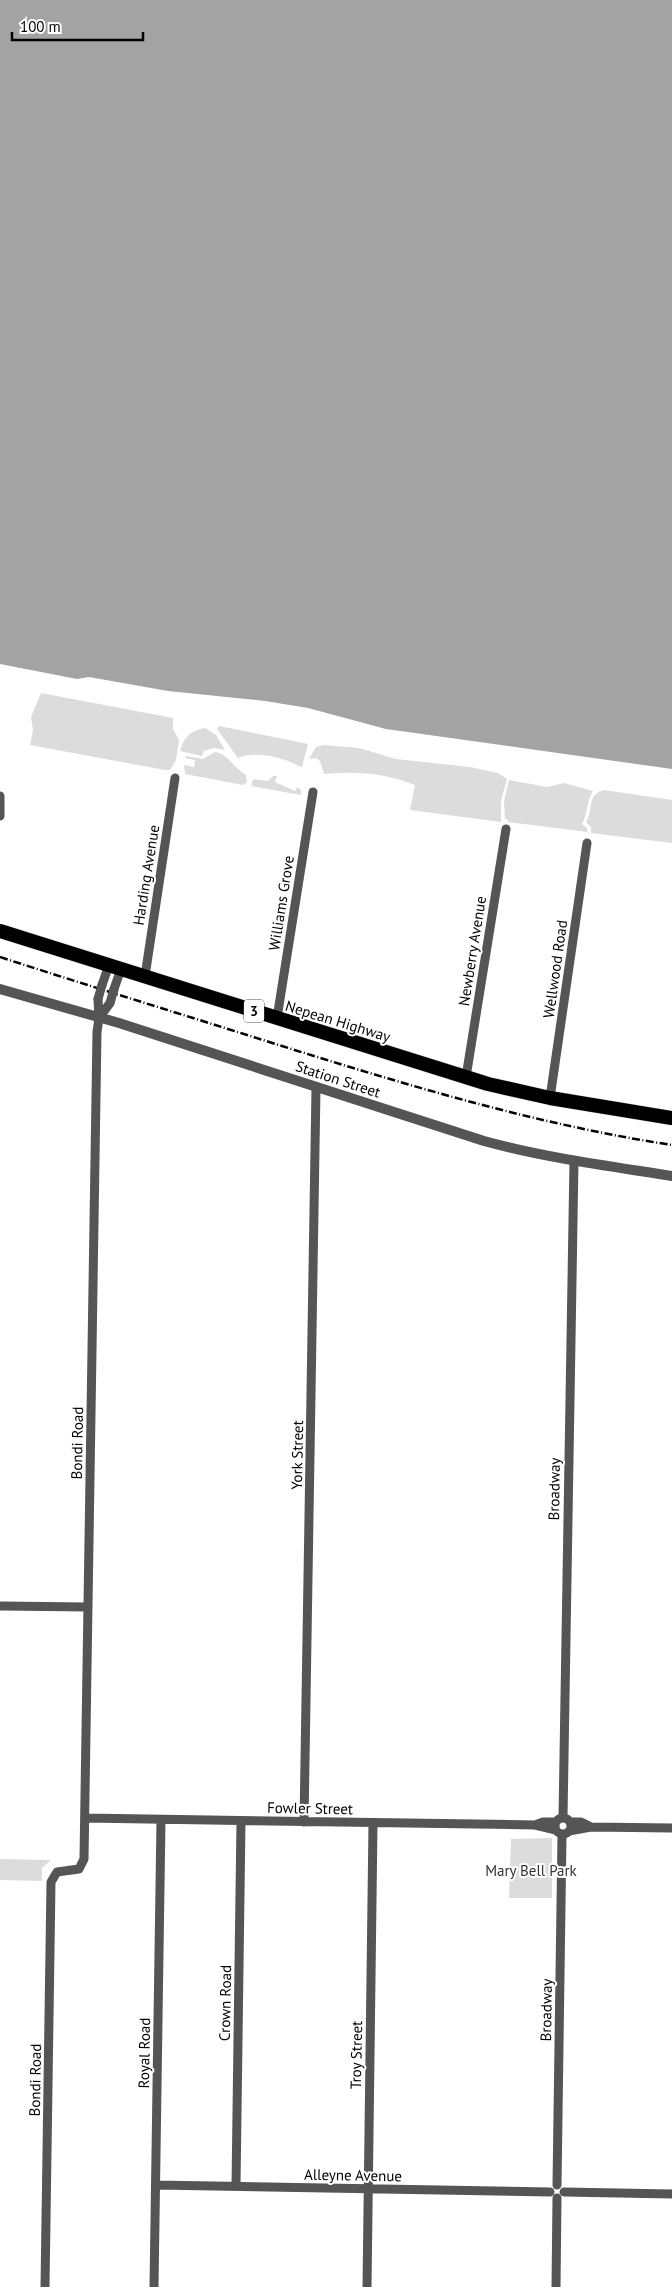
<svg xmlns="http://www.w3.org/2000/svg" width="672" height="2287" font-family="'PT Sans',sans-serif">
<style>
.green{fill:#dcdcdc}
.water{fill:#a3a3a3}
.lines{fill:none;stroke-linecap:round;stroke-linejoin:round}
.trunk-casing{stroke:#dbdbdb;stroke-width:15}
.minor{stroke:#555;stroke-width:9}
.tertiary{stroke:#555;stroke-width:10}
.trunk{stroke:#000;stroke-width:14}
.rail{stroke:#000;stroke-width:2.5;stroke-dasharray:8 2.5 1 2.5;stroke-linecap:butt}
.minor-bridge{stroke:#555;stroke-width:9}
.labels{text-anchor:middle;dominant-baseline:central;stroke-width:4;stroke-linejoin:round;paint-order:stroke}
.shield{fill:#fff;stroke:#4c4c4c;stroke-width:1}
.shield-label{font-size:14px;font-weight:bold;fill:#000}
.street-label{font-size:15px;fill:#000;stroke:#fff}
.park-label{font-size:15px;fill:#333;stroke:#fff}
</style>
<rect width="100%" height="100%" fill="#fff"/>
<!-- green -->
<path class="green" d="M41 693 173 718V729L179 740 176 760 170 770H165L30 745 33 730 31 717Z
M219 726 308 744 302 767C298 766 291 762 285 760 272 755 251 752 238 758L217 729Z
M205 728 216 735 225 750 214 748 204 751 202 756 180 751C184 737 191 730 205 728Z
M324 745 359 748 396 759 470 767 498 773 507 779 501 801V822L410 810 415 785C384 773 357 771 324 774L320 761 316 758 309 759 316 747Z
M215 752C228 754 234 768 246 775L247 782 243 785 185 774 184 765 194 767 195 760 185 758 186 756 203 759Z
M273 776H277L275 782 295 791 297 787 301 790V795L251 786 253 779 268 781Z
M509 780 547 787 564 783 593 791C586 802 588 813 582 824L587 828V832L508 822V820L505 819 504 801Z
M604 790 672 800V843L591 833V827L586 822C594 809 586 795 604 790Z
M552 1838V1898H509L511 1839Z
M0 1859 51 1860 42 1868V1881L0 1880Z"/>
<!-- water -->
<path class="water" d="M0 0H672V769L386 729 308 708 265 701 168 691 89 677 77 679 0 664Z"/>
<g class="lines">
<defs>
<path id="trunk" d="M0 931 488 1084 550 1098 672 1118"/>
</defs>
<!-- trunk casing -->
<use href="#trunk" class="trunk-casing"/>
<!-- minor -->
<path class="minor" d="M0 796V816
M145 976 175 778
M102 985 109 965
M114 989 121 969
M99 1018 110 1003
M277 1018 313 792
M466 1077 506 829
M550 1098 587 843
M0 1606 88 1607
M563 1817 574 1161
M555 1826a8 8 0 1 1 16 0a8 8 0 1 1-16 0Z
M85 1818 535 1825 543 1822H556
M304 1822 316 1088
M570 1822H581L591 1827
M535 1825 556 1830
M569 1831 591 1827 672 1828
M156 2185 550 2192
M557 2185 562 1835
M236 2186 241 1821
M564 2192 672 2194
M45 2287 51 1882 57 1872 79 1869 84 1859 97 1032 99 1018 98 999
M154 2287 161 1820
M367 2287 373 1823
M556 2287 557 2198"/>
<!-- tertiary -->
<path class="tertiary" d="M0 989 119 1023 484 1141C546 1158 609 1166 672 1176"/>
<!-- trunk -->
<use href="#trunk" class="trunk"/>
<!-- rail -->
<path class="rail" d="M0 957C89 986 178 1013 266 1041 400 1083 533 1124 672 1145"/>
<!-- minor-bridge -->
<path class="minor-bridge" d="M98 999 102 985
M110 1003 114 989"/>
</g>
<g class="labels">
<!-- shield labels -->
<rect class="shield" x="244" y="999.5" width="20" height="23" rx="4"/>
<g class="shield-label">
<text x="254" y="1011">3</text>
</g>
<!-- street labels -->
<g class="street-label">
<text transform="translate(146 875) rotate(-81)">Harding Avenue</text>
<text transform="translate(281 903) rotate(-81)">Williams Grove</text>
<text transform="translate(472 951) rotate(-81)">Newberry Avenue</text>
<text transform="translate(555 969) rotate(-82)">Wellwood Road</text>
<text transform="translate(338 1021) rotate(17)">Nepean Highway</text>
<text transform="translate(338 1079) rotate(18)">Station Street</text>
<text transform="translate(77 1443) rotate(-89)">Bondi Road</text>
<text transform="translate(297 1455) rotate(-89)">York Street</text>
<text transform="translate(554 1489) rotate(-89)">Broadway</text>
<text transform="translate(310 1808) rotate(1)">Fowler Street</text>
<text transform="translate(225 2003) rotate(-89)">Crown Road</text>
<text transform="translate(546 2010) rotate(-89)">Broadway</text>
<text transform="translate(144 2053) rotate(-89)">Royal Road</text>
<text transform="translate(356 2055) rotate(-89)">Troy Street</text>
<text transform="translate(35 2080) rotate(-89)">Bondi Road</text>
<text transform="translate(353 2175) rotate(1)">Alleyne Avenue</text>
</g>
<!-- park labels -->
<g class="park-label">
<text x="531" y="1870">Mary Bell Park</text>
</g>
</g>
<!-- scale -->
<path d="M12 32v8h131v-8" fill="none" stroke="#000000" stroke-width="2.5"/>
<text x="20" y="32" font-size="15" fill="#000000" stroke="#ffffff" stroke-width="4" paint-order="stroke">100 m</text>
</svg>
